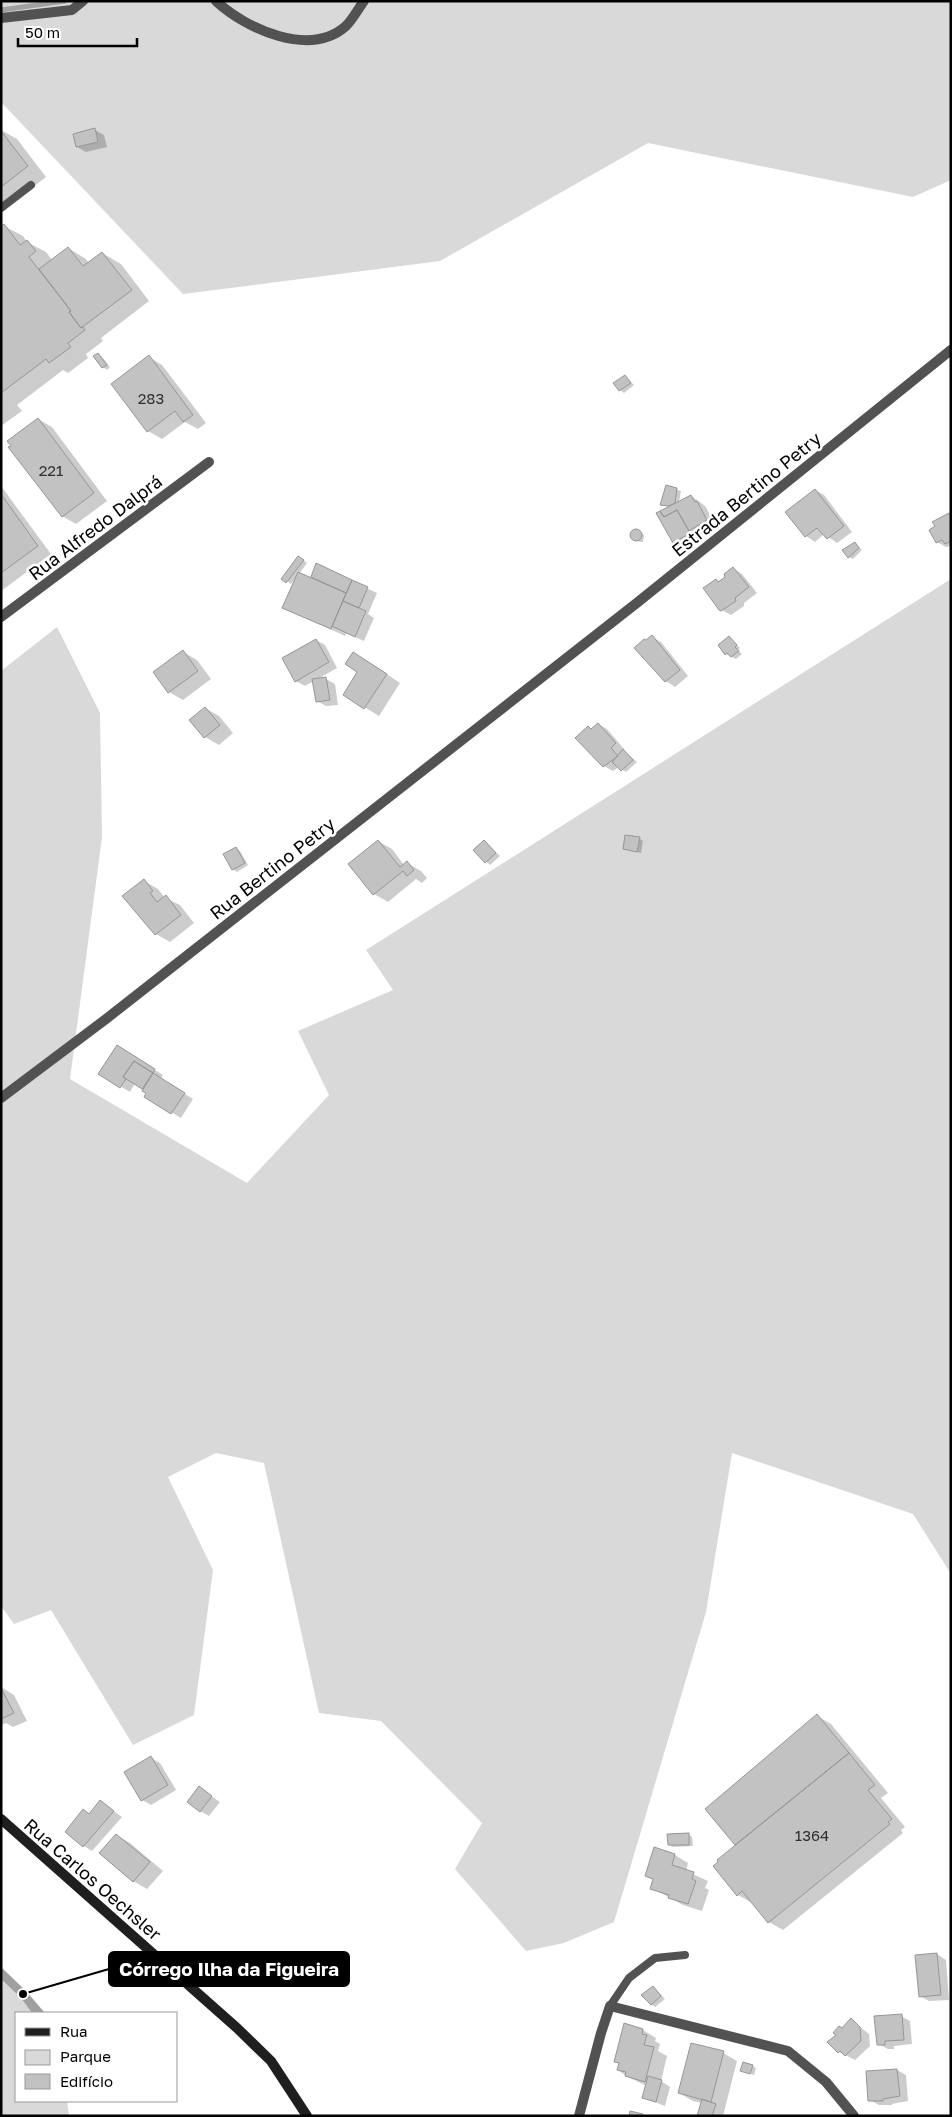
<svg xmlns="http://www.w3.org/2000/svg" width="952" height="2117" font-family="'Golos Text',sans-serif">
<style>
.green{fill:#d9d9d9}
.water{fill:#a0a0a0}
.shadow{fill:#0003}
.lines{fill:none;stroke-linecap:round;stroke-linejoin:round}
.stream{stroke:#a0a0a0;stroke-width:5}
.building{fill:#c2c2c2;stroke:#969696}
.service{stroke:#525252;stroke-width:8}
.minor{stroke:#525252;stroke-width:10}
.secondary{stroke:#1f1f1f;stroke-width:10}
.labels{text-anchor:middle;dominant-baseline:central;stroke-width:5;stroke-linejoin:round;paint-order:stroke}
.number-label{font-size:15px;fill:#303030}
.street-label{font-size:18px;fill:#000;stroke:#fff}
.leader{fill:none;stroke:#000;stroke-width:2}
.callout-dot{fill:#000;stroke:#fff;stroke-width:2}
.callout{fill:#000;stroke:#000;stroke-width:2}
.callout-label{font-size:19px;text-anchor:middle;font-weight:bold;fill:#fff}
</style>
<rect width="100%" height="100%" fill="#fff"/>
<!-- green -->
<path class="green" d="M1 1H951V180L913 197 648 143 440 261 183 294 1 102Z
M951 579V1574L913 1514 732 1453 706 1612 614 1922 564 1943 526 1951 455 1869 482 1823 381 1721 319 1713 264 1463 216 1453 168 1477 213 1570 194 1715 133 1745 51 1610 14 1624 1 1606V671L57 627 100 713 102 837 70 1079 247 1183 329 1095 298 1031 393 990 366 950Z
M1 1979 21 1998 32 2013H16V2101H67L69 2116H1Z"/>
<!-- water -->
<path class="water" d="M1 1967 26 1991 45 2013H32L21 1998 1 1979Z"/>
<!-- shadow -->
<path class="shadow" d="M1 130 17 139 46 177 1 212Z
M95 130 104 135 107 147 86 152 77 147Z
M4 226 23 236 27 242 46 252 52 260 68 248 86 259 89 263 102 253 121 264 149 301 101 338 103 341 86 354 88 358 68 373 63 370 17 405 22 411 1 426V228Z
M98 354 102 357 110 367 107 370 103 367Z
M149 357 162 365 206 423 198 429 185 422 162 439 148 431Z
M625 376 634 385 624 393 620 390Z
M38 419 52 427 107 501 76 524 62 516Z
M1 486 51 554 1 591Z
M667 487 681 491 679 502 691 496 700 502 706 507 715 526 683 547 674 542 670 507 661 505Z
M815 490 824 495 852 532 837 543 824 534 815 542 806 536 787 512Z
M949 514 951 515V546L946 547 937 542 936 527Z
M636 530 644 535 643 542H640L632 537V531Z
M855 543 862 550 853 559 849 557Z
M303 560 307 563 299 574 318 582 317 565 377 593 368 614 374 618 364 641 346 633 345 636 284 607 297 575 291 584 287 581Z
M733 568 742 574 757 593 744 603V606L731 615 720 609 719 583 726 578Z
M652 637 661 642 688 676 675 687 666 681 636 648Z
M729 637 740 648 738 650 742 654 736 659 726 654 720 645Z
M316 640 325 645 337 668 316 680 326 679 335 684 338 705 326 706 317 701 314 681 305 686 296 681Z
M183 652 197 660 211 679 183 700 169 692Z
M367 661 400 683 379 716 345 695Z
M205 708 219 716 233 733 219 745 205 737 191 720Z
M598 724 607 729 624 749 623 750 637 762 626 772 619 767 613 771 604 766 589 727 592 729Z
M639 838 643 841 641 853 624 849Z
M378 841 392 849 404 865 407 863 421 871 427 878 422 883 416 879 388 902 374 894 350 864Z
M484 841 500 856 490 865 474 850Z
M236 848 240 851 248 865 237 872 233 869Z
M144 881 158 889 165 898 180 905 194 923 170 942 156 934Z
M126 1052 163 1075 161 1079 193 1099 181 1118 145 1097 147 1093 135 1083 130 1092 100 1074Z
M1 1687 14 1695 27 1721 13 1727 6 1723 1 1725Z
M817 1716 831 1724 888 1793 881 1798 905 1827 901 1830 903 1833 783 1930 769 1922 752 1903 738 1895 736 1845 706 1810Z
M151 1758 160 1763 176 1790 151 1805 142 1800Z
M199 1788 220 1802 209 1816 200 1811Z
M100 1802 122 1817 92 1851 84 1846Z
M688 1834 692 1837 693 1846 673 1847 669 1845Z
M116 1835 130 1843 163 1871 147 1889 133 1881Z
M655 1849 675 1855 688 1863 686 1871 708 1881 705 1888 709 1890 702 1911 683 1905 652 1888 654 1880 647 1876Z
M937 1954 946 1960 949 2000 929 2001 920 1996Z
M654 1987 665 1999 655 2007 651 2004Z
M901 2016 910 2021 912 2044 894 2046V2049H888L879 2044Z
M851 2020 869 2034 870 2046 855 2060 839 2052 842 2029Z
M643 2030 656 2038 655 2041 660 2044 658 2051 667 2056 661 2081 670 2087 665 2106 644 2098 647 2086 626 2076 618 2070 620 2064 616 2062Z
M723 2053 737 2061 723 2116H698L702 2103 693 2101 679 2093Z
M752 2066 756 2068 754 2075 742 2071Z
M897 2070 906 2075 908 2101 892 2104V2105H879L870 2100Z"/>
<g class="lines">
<!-- stream -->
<path class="stream" d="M1 10 65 1"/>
</g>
<!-- building -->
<path class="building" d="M95 128 98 142 76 147 73 134Z
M1 131 28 166 1 187Z
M4 224 20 245 27 240 36 251 29 257 71 311 69 312 81 328 83 327 85 330 68 343 71 347 49 363 46 359 1 393V226Z
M68 247 83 266 102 252 132 290 81 328 69 312 71 311 39 269Z
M98 353 107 365 102 368 93 356Z
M149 355 193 415 183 422 175 411 147 432 111 384Z
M625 375 631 383 619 391 613 383Z
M38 418 94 493 62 517 8 447 11 446 7 441Z
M666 485 677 488 675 503 669 506 660 505Z
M815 489 844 526 827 539 817 528 805 537 785 512Z
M1 494 38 546 1 573Z
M691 495 695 502 697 501 707 520 689 531 677 510 664 517 660 511Z
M677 510 689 531 687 535 673 543 656 513 660 511 664 517Z
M949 513 951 516V541L945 544 942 540 936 543 929 530 935 526 932 522Z
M630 535a6 6 0 1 1 12 0a6 6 0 1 1-12 0Z
M855 542 859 548 848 558 842 550Z
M298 556 304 560 286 583 281 579Z
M316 563 352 580 346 593 311 577Z
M733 567 749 587 735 598 736 601 721 611 719 610 703 588 716 579 718 582 725 577 724 574Z
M298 572 346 593 331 629 282 608Z
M352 580 368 587 359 608 343 601Z
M343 601 366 611 355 637 332 626Z
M652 635 680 670 665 682 634 648 644 639 646 640Z
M729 636 737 645 735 647 739 651 731 657 727 653 725 655 718 645Z
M316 639 329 662 295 682 282 658Z
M183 650 198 671 168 693 153 672Z
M353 652 387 674 364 709 343 695 357 672 345 664Z
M326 677 330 700 316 702 312 679Z
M205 707 220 725 204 738 189 720Z
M598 723 616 743 611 748 618 756 603 767 575 738 588 726 591 729Z
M623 749 633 760 621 771 612 762Z
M625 835 640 837 637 852 623 849Z
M378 840 400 867 407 861 414 870 407 876 403 871 373 895 348 864Z
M484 840 496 853 485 863 473 850Z
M236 847 245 863 232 870 223 854Z
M144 879 153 891 150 893 157 902 166 895 181 915 155 935 122 896Z
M117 1045 155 1069 153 1073 134 1061 123 1077 126 1079 120 1088 98 1074Z
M134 1061 153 1073 142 1089 123 1077Z
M153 1073 185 1093 171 1114 144 1097 146 1093 142 1091Z
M1 1688 14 1713 1 1719Z
M817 1714 849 1753 735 1845 705 1809Z
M849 1753 875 1785 868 1790 892 1819 888 1822 890 1824 768 1923 742 1891 737 1896 713 1866 718 1862 717 1860Z
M151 1756 168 1785 141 1801 124 1772Z
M199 1786 212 1796 200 1812 187 1802Z
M100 1800 114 1811 83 1847 65 1832 83 1809 89 1814Z
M689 1833V1845H668L667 1834Z
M116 1834 150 1862 133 1882 99 1853Z
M654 1847 675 1854 672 1865 694 1872 692 1879 696 1881 688 1904 668 1898 669 1895 650 1889 653 1879 645 1876Z
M937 1953 941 1995 919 1997 915 1955Z
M653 1986 661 1996 651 2005 641 1995Z
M902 2014 904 2040 885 2041V2045H877L874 2016Z
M851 2018 860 2027 861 2041 845 2056 840 2051 838 2053 827 2042 836 2035 833 2033 839 2026 842 2028Z
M624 2023 643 2029 642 2034 647 2035 644 2045 654 2047 645 2082 625 2076 626 2072 617 2070 619 2063 614 2062Z
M691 2043 724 2051 711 2102 678 2093Z
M743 2062 753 2065 750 2074 740 2071Z
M897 2069 900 2096 883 2099V2101H868L866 2071Z
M648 2076 662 2080 656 2102 642 2098Z
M702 2099 716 2104 712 2116H697Z
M630 2111 643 2114V2116H629Z"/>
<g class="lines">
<!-- service -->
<path class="service" d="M1 208 31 185
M610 2006 629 1978 655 1958 685 1955"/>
<!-- minor -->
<path class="minor" d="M216 1C246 29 310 58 346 26 353 19 358 9 364 1
M1 18 72 10 83 1
M1 617 209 462
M1 1098 106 1019 638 602 951 350
M579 2116 601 2033 610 2006 788 2051 826 2082 854 2116"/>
<!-- secondary -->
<path class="secondary" d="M1 1819 237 2028 271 2061 307 2116"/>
</g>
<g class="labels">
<!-- number labels -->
<g class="number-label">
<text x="151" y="398">283</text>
<text x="51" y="470">221</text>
<text x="812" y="1835">1364</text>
</g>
<!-- street labels -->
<g class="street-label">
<text transform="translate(746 494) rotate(-39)">Estrada Bertino Petry</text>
<text transform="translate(95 527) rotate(-37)">Rua Alfredo Dalprá</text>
<text transform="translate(272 868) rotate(-38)">Rua Bertino Petry</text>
<text transform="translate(93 1879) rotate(41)">Rua Carlos Oechsler</text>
</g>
</g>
<!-- callouts -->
<path class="leader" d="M23 1994L109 1969"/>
<circle class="callout-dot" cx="23" cy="1994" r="5"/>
<rect class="callout" x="109" y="1952" width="240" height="34" rx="5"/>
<g class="callout-label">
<text x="229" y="1976">Córrego Ilha da Figueira</text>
</g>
<!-- border -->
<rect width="952" height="2117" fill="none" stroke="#000000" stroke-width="5"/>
<!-- legend -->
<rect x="15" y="2012" width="162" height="90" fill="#ffffff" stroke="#999999"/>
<rect x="25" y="2028" width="25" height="8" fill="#1f1f1f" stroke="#999999"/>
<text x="60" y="2037" font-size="15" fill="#000000">Rua</text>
<rect x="25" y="2050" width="25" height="15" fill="#d9d9d9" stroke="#999999"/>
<text x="60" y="2062" font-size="15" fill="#000000">Parque</text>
<rect x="25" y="2074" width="25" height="15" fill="#c2c2c2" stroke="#999999"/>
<text x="60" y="2087" font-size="15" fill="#000000">Edifício</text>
<!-- scale -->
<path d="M18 38v8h119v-8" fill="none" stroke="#000000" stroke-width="2.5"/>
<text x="25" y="38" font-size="15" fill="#000000" stroke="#ffffff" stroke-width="4" paint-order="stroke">50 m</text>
</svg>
